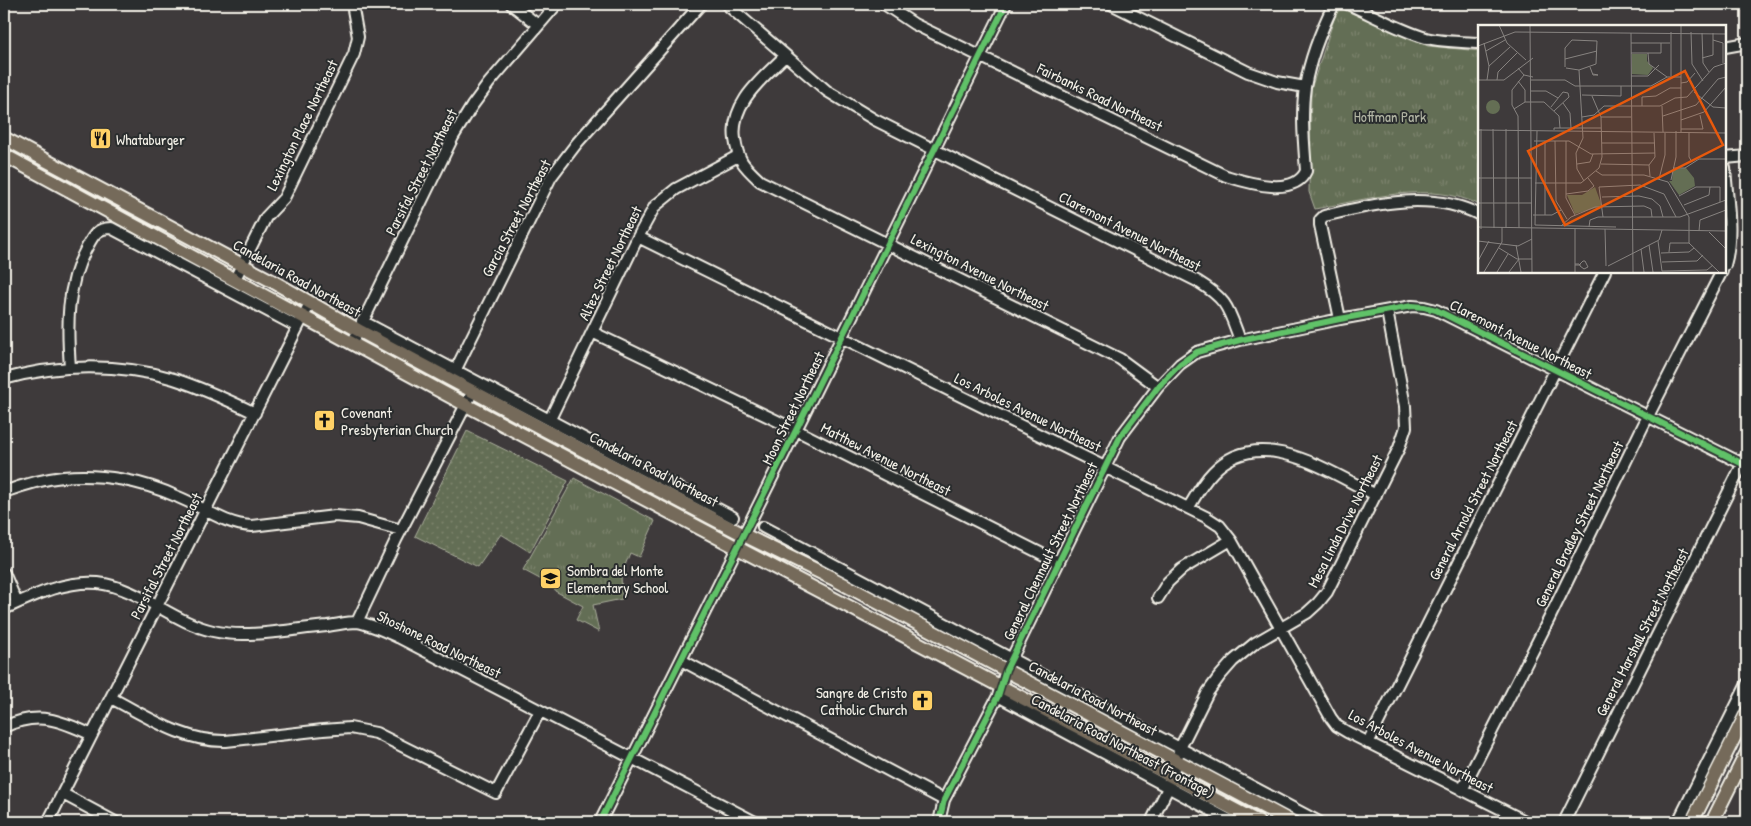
<svg xmlns="http://www.w3.org/2000/svg" width="1751" height="826" font-family="'Patrick Hand',sans-serif">
<style>
.grass{fill:url(#grass-dots);stroke:#acb09e}
.park{fill:url(#park-tufts);stroke:#acb09e}
.lines{fill:none;stroke-linecap:round;stroke-linejoin:round}
.minor-casing{stroke:#f4f1e8;stroke-width:14}
.major-casing{stroke:#f4f1e8;stroke-width:16}
.minor{stroke:#2a2d2e;stroke-width:10}
.major{stroke:#746a5a;stroke-width:12}
.cycleway-casing{stroke:#2a2d2e;stroke-width:9}
.cycleway{stroke:#61c268;stroke-width:6}
.labels{text-anchor:middle;dominant-baseline:central;stroke-width:4;stroke-linejoin:round;paint-order:stroke}
.street-label{font-size:15px;fill:#f4f1e8;stroke:#2a2d2e}
.park-label{font-size:15px;fill:#b3b6a5;stroke:#2a2d2e}
.poi-label{font-size:15px;fill:#f4f1e8;stroke:#2a2d2e;text-anchor:start}
.inset-road{fill:none;stroke:#878380;stroke-width:1}
.view{fill:#e8590c;fill-opacity:0.15;stroke:#e8590c;stroke-width:2.5}
.inset-edge{fill:none;stroke:#f4f1e8;stroke-width:2.5}
</style>
<defs>
<pattern id="grass-dots" width="8" height="8" patternUnits="userSpaceOnUse" patternTransform="scale(1.25)"><rect width="8" height="8" fill="#646e54"/><path d="M2 2h.1M6 6h.1" fill="none" stroke="#7b836d" stroke-width="1.8" stroke-linecap="round"/></pattern>
<pattern id="park-tufts" width="24" height="20" patternUnits="userSpaceOnUse" patternTransform="scale(1.25)"><rect width="24" height="20" fill="#646e54"/><path d="M3 7l-1-3M5 7V3M7 7l1-3M15 17l-1-3M17 17v-4M19 17l1-3" fill="none" stroke="#7b836d"/></pattern>
</defs>
<rect width="100%" height="100%" fill="#3e3a3b"/>
<filter id="ink" filterUnits="userSpaceOnUse"><feTurbulence type="fractalNoise" baseFrequency=".02" numOctaves="2"/><feDisplacementMap in="SourceGraphic" scale="10" xChannelSelector="R" yChannelSelector="G"/><feConvolveMatrix kernelMatrix="1 2 1 2 8 2 1 2 1" color-interpolation-filters="sRGB"/></filter>
<g filter="url(#ink)">
<!-- grass -->
<path class="grass" d="M467 431 568 481 530 552 501 534 478 567 415 536Z"/>
<!-- park -->
<path class="park" d="M1338 7 1428 46 1480 51V205C1429 180 1368 199 1315 209L1309 192 1311 89Z
M574 478 655 521 639 557 630 553 621 575 622 599 593 605 599 632 576 620 583 606 555 591 553 581 551 585 523 570Z"/>
<g class="lines">
<defs>
<path id="minor" d="M511 4 538 25
M726 4 827 91 875 120 1197 281C1228 300 1228 308 1240 340
M884 4 914 24 1226 176C1246 182 1294 198 1306 171 1304 143 1301 115 1305 87 1310 58 1321 30 1334 4
M1111 4 1248 72 1277 82 1305 87
M1348 4C1373 15 1399 30 1426 38 1443 42 1462 42 1480 43
M1725 47 1747 43
M785 56C762 79 730 103 735 139 738 161 744 166 760 181L1120 359 1158 387
M1725 158 1747 156
M1725 168C1727 199 1734 234 1725 265
M638 237 1206 517 1220 526 1231 540 1331 718 1337 726 1347 732 1527 822
M235 279 266 217 284 198 354 54 358 37 352 4
M1340 319 1320 225V220L1324 216C1375 204 1430 190 1480 215
M362 321 733 517
M592 332 796 430 1058 562
M352 344 453 137 472 106 489 83 557 4
M70 367C67 327 66 286 86 249 93 236 96 228 111 228L298 327
M456 369 551 177 577 143 701 4
M4 379C58 364 119 363 174 379 202 388 228 400 255 413
M550 419 638 237 655 206 676 189 738 156
M4 492C23 485 43 479 63 477 102 473 143 481 178 497 203 507 225 525 252 526L335 516 358 518 401 530
M1189 507C1196 495 1203 482 1213 472 1260 423 1329 472 1376 495
M763 527 1319 822
M4 573 17 603
M1158 598 1168 582 1182 569 1231 540
M4 609C33 596 64 580 98 583 140 588 172 622 213 631 248 639 292 629 327 626 336 625 347 622 357 622 371 624 387 632 400 638L755 822
M357 622 396 540 473 391
M681 660 944 800
M998 696 1233 822
M111 698C148 717 184 742 226 741L323 730 350 728 376 733 496 793 540 711
M4 727C38 711 60 720 92 735
M1368 743 1605 271
M1462 790 1549 619 1643 426 1722 271
M63 794 115 822
M48 822 310 303
M600 822 796 430 1006 4
M939 822 944 800 998 696 1006 670 1120 437 1158 387 1180 364 1197 352 1240 340 1340 319 1412 306 1424 307 1436 310 1747 466
M1151 822 1168 788 1180 748 1208 692 1219 677 1233 661 1255 643 1307 613 1318 603 1327 592 1399 448 1406 427 1405 406 1387 311
M1564 822 1747 455
M1678 822 1747 684"/>
<path id="major" d="M4 138 272 281 358 330 545 430 744 535 832 578 1292 822
M4 155 466 405 1258 822
M1692 822 1747 712
M1712 822 1747 752"/>
</defs>
<!-- minor casing -->
<use href="#minor" class="minor-casing"/>
<!-- major casing -->
<use href="#major" class="major-casing"/>
<!-- minor -->
<use href="#minor" class="minor"/>
<!-- major -->
<use href="#major" class="major"/>
<defs>
<path id="cycleway" d="M600 822 796 430 1006 4
M939 822 944 800 998 696 1006 670 1120 437 1158 387 1180 364 1197 352 1240 340 1340 319 1412 306 1424 307 1436 310 1747 466"/>
</defs>
<!-- cycleway casing -->
<use href="#cycleway" class="cycleway-casing"/>
<!-- cycleway -->
<use href="#cycleway" class="cycleway"/>
</g>
</g>
<!-- icons -->
<defs>
<symbol id="restaurant-square" viewBox="-11 -11 22 22"><rect x="-9" y="-9" width="18" height="18" rx="4" fill="#ffd166" stroke="#2a2d2e"/><path d="M-5-6h1v4h1v-4h1v4h1v-4h1v5L-1.5 .5V6h-2V.5L-5-1ZM5-6V6H3V1.5H1.5Q1.5-4 5-6Z" fill="#111"/></symbol>
<symbol id="church-square" viewBox="-11 -11 22 22"><rect x="-9" y="-9" width="18" height="18" rx="4" fill="#ffd166" stroke="#2a2d2e"/><path d="M-1.2-6h2.4v3.5h3.3v2.4h-3.3V6h-2.4V-.1h-3.3v-2.4h3.3Z" fill="#111"/></symbol>
<symbol id="school-square" viewBox="-11 -11 22 22"><rect x="-9" y="-9" width="18" height="18" rx="4" fill="#ffd166" stroke="#2a2d2e"/><path d="M0-5L7-2L0 1L-7-2ZM-4 1L0 2.5L4 1V4Q0 6-4 4Z" fill="#111"/></symbol>
</defs>
<g fill-rule="evenodd">
<use href="#restaurant-square" x="88" y="126" width="25" height="25"/>
<use href="#church-square" x="312" y="408" width="25" height="25"/>
<use href="#school-square" x="538" y="566" width="25" height="25"/>
<use href="#church-square" x="910" y="688" width="25" height="25"/>
</g>
<g class="labels">
<!-- street labels -->
<g class="street-label">
<text transform="translate(1100 97) rotate(26)">Fairbanks Road Northeast</text>
<text transform="translate(302 125) rotate(-64)">Lexington Place Northeast</text>
<text transform="translate(421 172) rotate(-63)">Parsifal Street Northeast</text>
<text transform="translate(516 218) rotate(-62)">Garcia Street Northeast</text>
<text transform="translate(1130 231) rotate(27)">Claremont Avenue Northeast</text>
<text transform="translate(610 263) rotate(-64)">Altez Street Northeast</text>
<text transform="translate(980 272) rotate(27)">Lexington Avenue Northeast</text>
<text transform="translate(297 278) rotate(29)">Candelaria Road Northeast</text>
<text transform="translate(1521 339) rotate(27)">Claremont Avenue Northeast</text>
<text transform="translate(793 408) rotate(-64)">Moon Street Northeast</text>
<text transform="translate(1028 412) rotate(26)">Los Arboles Avenue Northeast</text>
<text transform="translate(886 459) rotate(27)">Matthew Avenue Northeast</text>
<text transform="translate(654 469) rotate(28)">Candelaria Road Northeast</text>
<text transform="translate(1473 500) rotate(-63)">General Arnold Street Northeast</text>
<text transform="translate(1345 521) rotate(-63)">Mesa Linda Drive Northeast</text>
<text transform="translate(1579 524) rotate(-64)">General Bradley Street Northeast</text>
<text transform="translate(1050 551) rotate(-64)">General Chennault Street Northeast</text>
<text transform="translate(166 556) rotate(-63)">Parsifal Street Northeast</text>
<text transform="translate(1642 632) rotate(-63)">General Marshall Street Northeast</text>
<text transform="translate(439 644) rotate(26)">Shoshone Road Northeast</text>
<text transform="translate(1093 698) rotate(28)">Candelaria Road Northeast</text>
<text transform="translate(1123 746) rotate(28)">Candelaria Road Northeast (Frontage)</text>
<text transform="translate(1421 751) rotate(28)">Los Arboles Avenue Northeast</text>
</g>
<!-- park labels -->
<g class="park-label">
<text x="1390" y="116">Hoffman Park</text>
</g>
<!-- poi labels -->
<g class="poi-label">
<text x="116" y="139">Whataburger</text>
<text x="341" y="412">Covenant<tspan x="341" dy="17">Presbyterian Church</tspan></text>
<text x="567" y="570">Sombra del Monte<tspan x="567" dy="17">Elementary School</tspan></text>
<text x="907" y="692" text-anchor="end">Sangre de Cristo<tspan x="907" dy="17">Catholic Church</tspan></text>
</g>
</g>
<!-- overview -->
<g transform="translate(1478 25)">
<rect width="248" height="248" fill="#3e3a3b"/>
<path d="M8 82a7 7 0 1 1 14 0a7 7 0 1 1-14 0Z" fill="#646e54"/>
<path d="M154 29H169V36L175 43 170 50 154 49ZM208 143 216 153 217 161 201 170 191 156H194L195 144ZM117 162 124 181 97 189 89 170H104Z" fill="#646e54"/>
<path class="inset-road" d="M21 0 29 18 48 35M52 0 54 247M203 0V107M213 7 214 39 225 56M153 8 155 247M224 8 225 38 231 47M235 15 245 18V38M6 18 11 41 9 55M153 18H192M0 21 37 7 248 9M8 26 27 15M153 28H183V18M170 28 171 39 189 52M224 33 235 30V8M87 34 119 26M11 41 32 22M87 42V23L94 15 119 16 118 39 101 45 88 43M112 42 115 50H120L115 49M40 43 46 50 55 52M101 45 105 113 98 128 99 144 106 156M153 51H170L181 40M193 51V7M0 55H26L55 33M19 55 20 47 39 28M53 55H87L97 61H173L189 52H203M40 56 47 65V77M203 58 209 57 217 48M53 66H68L80 73M216 67 235 82 248 83M104 70 143 71V61M85 78 92 88 93 103M164 81V72L178 71 192 63H203M184 81 185 107M73 82 85 67 90 68 91 72 76 86M36 84 47 77H66L81 91 82 103M185 91 218 80 240 54 248 52M104 92 116 90 126 81H182L197 73 209 72 236 42 248 38M123 92H153M203 95 226 87 248 62M3 104V204M15 104 16 203M28 104V203M203 104H225L222 90M0 105 248 108M76 105V103H123M59 106 57 200 138 202M211 107V132L214 137M56 116H91L113 129 177 128M67 116V190M77 116 78 176 89 194M88 116V173L97 190M124 118H177M99 139 112 137 115 129M123 139 171 140M195 143H207L221 134H248M118 146 124 150H166L190 157 211 192V218M172 151 171 140 177 132 176 108M0 153H54M181 154 187 130V108M193 155 198 132V106M57 158H103L121 143 124 132 123 92 114 71M88 169 110 166 116 161 110 153M201 171 218 162H242V177M124 172 161 171 174 174 182 181 185 192M0 178H54M206 180 231 170 232 162M55 190H74L83 185M125 192 121 162 162 160 186 169 198 192M83 201 93 192 117 182 166 181 173 184 174 192M0 202 248 206M111 202 112 195 120 192H202L248 175M41 203 40 91 34 80V65L46 50M97 203V247M127 204 128 241M221 206 222 195 248 185M231 207 248 224M0 216 40 221 54 214M180 216 184 246M211 218 241 247M38 220 43 247M171 220 175 247M21 223 39 234H54M163 224 166 247M191 227 192 218H211M183 228 211 227 216 223M0 236 11 216M184 237 219 236 225 230M97 239H101L102 240V241L106 244 110 242 107 236H105L102 239V240H97M130 241 181 215 184 205M184 246 229 245 235 240M6 247 24 217V202M19 247 30 229M31 247 41 234"/>
<path class="view" d="M207 46 245 120 87 200 50 126Z"/>
<rect width="248" height="248" class="inset-edge"/>
</g>
<!-- margin -->
<rect width="1751" height="826" fill="none" stroke="#2a2d2e" stroke-width="20"/>
<rect x="10" y="10" width="1731" height="806" fill="none" stroke="#f4f1e8" stroke-width="2" filter="url(#ink)"/>
</svg>
